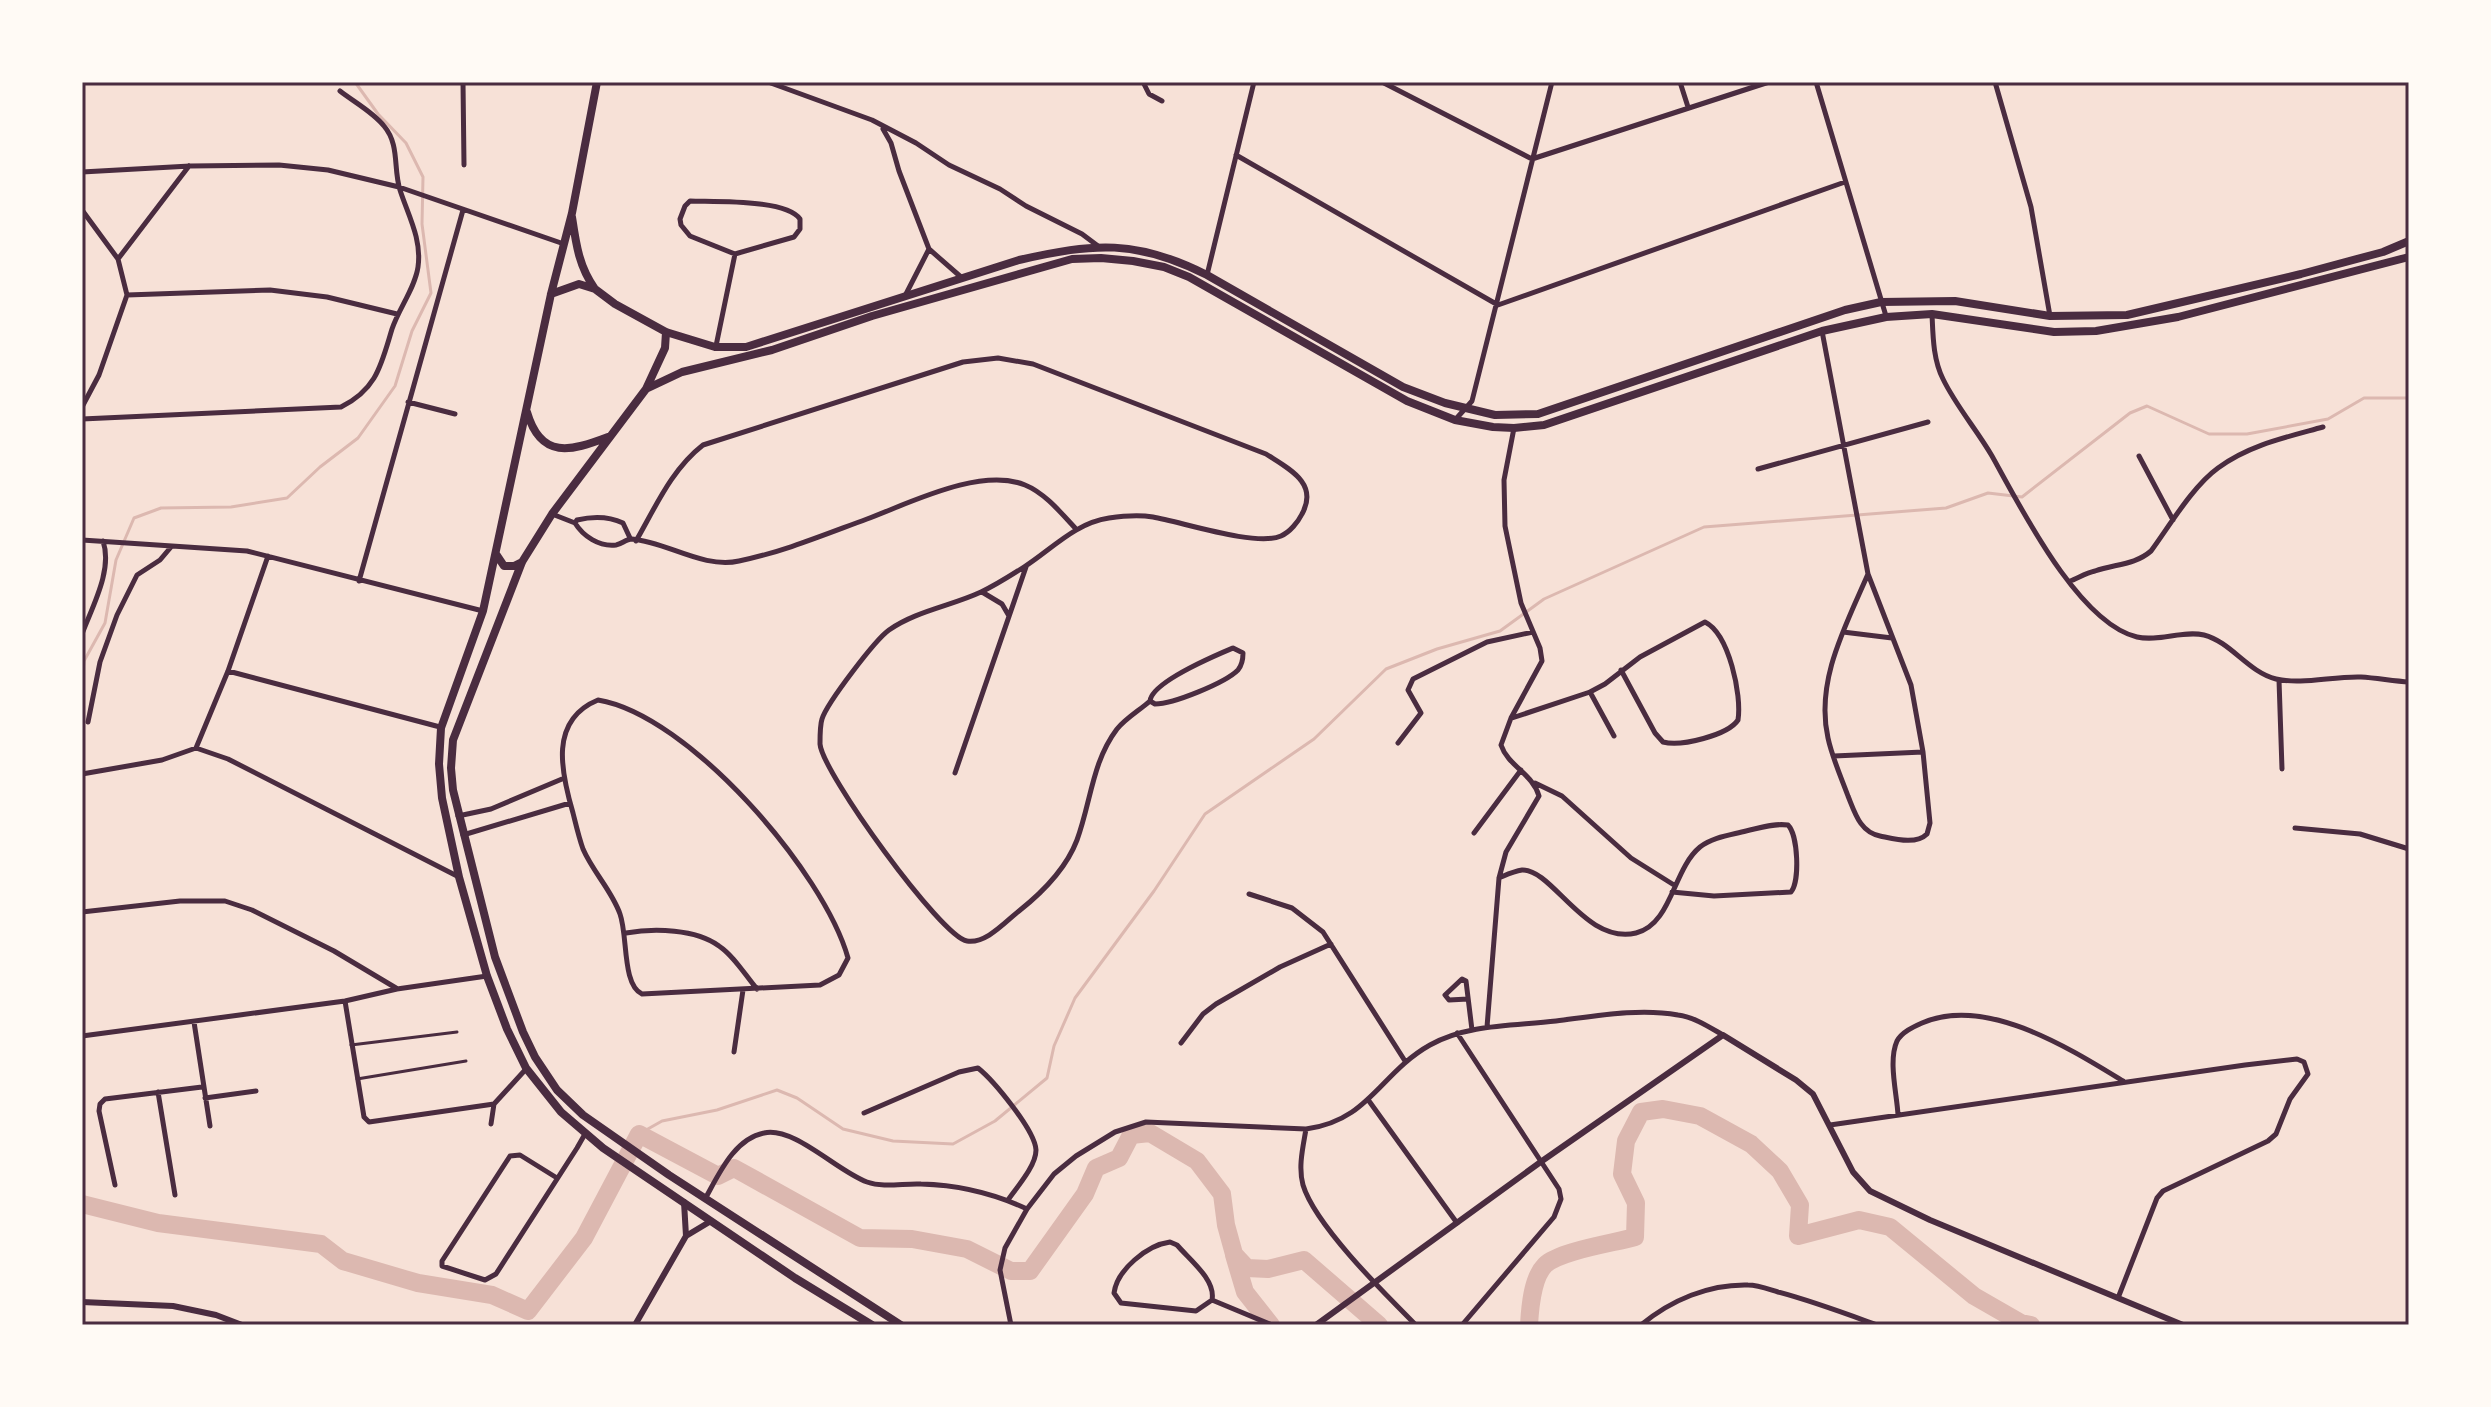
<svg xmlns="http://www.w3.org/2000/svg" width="2491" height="1407" font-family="Rubik,sans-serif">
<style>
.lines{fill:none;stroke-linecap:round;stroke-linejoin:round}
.stream{stroke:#dcb8b0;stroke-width:3}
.river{stroke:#dcb8b0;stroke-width:18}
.service{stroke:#4a2c40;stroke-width:3}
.minor{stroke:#4a2c40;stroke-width:5}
.tertiary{stroke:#4a2c40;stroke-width:6}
.primary{stroke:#4a2c40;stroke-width:8}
.neatline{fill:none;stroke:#4a2c40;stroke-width:3}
</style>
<rect width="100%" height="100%" fill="#f7e1d7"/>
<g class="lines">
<!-- stream -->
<path class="stream" d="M82 684 84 661 105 623 116 560 134 518 161 508 231 507 287 498 320 467 358 438 395 386 412 331 431 293 422 224 423 177 406 143 378 114 355 82
M639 1134 662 1121 717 1110 777 1090 797 1098 843 1129 893 1141 953 1144 995 1121 1047 1078 1054 1046 1075 998 1154 891 1205 814 1314 739 1386 669 1437 649 1500 631 1544 599 1704 527 1946 508 1988 493 2022 497 2130 413 2147 406 2209 434H2247L2328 419 2364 398H2409"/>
<!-- river -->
<path class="river" d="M82 1204 158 1223 321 1244 343 1261 418 1283 492 1295 528 1311 584 1238 639 1134 718 1176 734 1168 860 1238 912 1239 967 1249 1011 1271H1030L1085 1194 1096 1168 1119 1158 1131 1135 1150 1133 1197 1161 1222 1194 1226 1225 1234 1254 1247 1268 1268 1269 1304 1260 1379 1325
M1234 1255 1245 1292 1271 1325
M1529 1325C1530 1308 1532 1278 1545 1265 1559 1251 1614 1243 1635 1237L1636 1203 1622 1174 1626 1141 1641 1112 1663 1109 1700 1116 1751 1144 1780 1171 1800 1205 1798 1236 1859 1220 1890 1227 1974 1296 2021 1323 2031 1325"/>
<!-- service -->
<path class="service" d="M351 1045 457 1032
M357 1079 466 1061"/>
<!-- minor -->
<path class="minor" d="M463 82 464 165
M768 82 872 120 916 143 949 165 1000 189 1026 206 1082 234 1098 246
M1143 82 1149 94 1162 101
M1382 82 1532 159 1769 82
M1680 82 1688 107
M1816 82 1886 316
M1995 82 2031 207 2050 316
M883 129 891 143 899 171 929 249 961 277
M1236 155 1498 305 1845 182
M82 172 190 166 279 165 328 170 399 187 564 244
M690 201C714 202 786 199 800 219V229L794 237 735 254 690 236 681 225 680 219 685 206Z
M82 210 118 259
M1207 275 1254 82
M906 294 929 249
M127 295 270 290 327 297 397 314
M1932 314C1933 336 1933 359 1943 379 1956 406 1977 430 1992 456 2020 506 2078 623 2137 637 2159 642 2183 630 2204 635 2231 642 2248 672 2276 679 2302 685 2333 676 2361 677 2377 678 2393 681 2409 682
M1822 331 1868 574 1911 685 1923 752 1930 823 1927 834C1916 845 1895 839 1880 836 1860 832 1855 813 1848 796 1841 777 1832 757 1828 738 1815 681 1846 625 1868 574
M716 346 735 254
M408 402 455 414
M82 407 99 375 127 295 118 259 189 166
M82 419 341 407C377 389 381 365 392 329 399 308 415 288 418 267 422 239 408 215 400 190 393 168 400 145 384 126 373 112 354 102 340 91
M1455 420 1472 401 1552 82
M2139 456 2173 520
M1758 469 1928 422
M552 514 575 523 577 520C594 516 608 516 623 523L630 538
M575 523C583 536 599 547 616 545 622 544 626 539 632 539 667 542 703 569 739 561 783 552 826 534 867 519 910 503 980 467 1025 485 1045 493 1062 514 1076 529
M82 540 247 551 483 611
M636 541C656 506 672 469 703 445L963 362 998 358 1033 364 1266 454C1289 469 1319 483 1302 514 1298 522 1290 532 1281 536 1256 547 1182 522 1153 517 1140 515 1123 516 1109 518 1075 523 1052 549 1024 567 1010 576 996 585 981 592 951 606 916 611 889 630 875 640 827 703 822 719 820 725 820 737 820 744 822 772 941 937 967 941 986 944 1005 922 1019 911 1043 892 1066 869 1077 840 1091 802 1092 762 1117 729 1126 718 1140 710 1150 701L1155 704C1173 704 1225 683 1238 670 1242 665 1243 660 1243 653L1233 648C1214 656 1152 682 1150 701
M359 581 463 210
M2070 581C2078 578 2086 573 2095 571 2115 564 2135 565 2151 551 2170 525 2193 486 2218 468 2249 445 2287 437 2323 427
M982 592 1002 604 1009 616
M1843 632 1892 638
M82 634C92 607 113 570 103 541
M228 671 440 727
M2279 680 2282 769
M1590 692 1614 736
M598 700C689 715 824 872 848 958L839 975 820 985 642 994C622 985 628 936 620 914 612 891 593 872 583 849 579 838 576 825 573 813 561 772 549 720 598 700Z
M1512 718 1590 692 1605 684 1640 657 1705 622C1729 634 1742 695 1738 720 1728 735 1681 747 1663 742L1655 733 1621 670
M88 722 100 662 117 615 137 575 160 560 171 547
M1398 743 1421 713 1408 690 1413 679 1487 642 1533 632
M196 748 228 759 459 877
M196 748 228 671 268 556
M1834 756 1923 752
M955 773 1026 567
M82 774 162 760 196 748
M1535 783 1562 796 1631 858 1674 885
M458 816 491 809 562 779
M2295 828 2360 834 2409 849
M1474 833 1521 770
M463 835 570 803
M1499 878C1506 875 1514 871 1522 870 1553 869 1585 945 1636 933 1672 924 1673 869 1700 847 1713 837 1731 835 1746 831 1760 828 1774 823 1788 825 1798 835 1800 881 1791 892L1714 896 1672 892
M1249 894 1292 908 1323 932 1405 1061
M82 912 180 901H225L252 910 334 951 396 988
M626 933C654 928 696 929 719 946 734 956 745 975 757 989
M1468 999 1449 1000 1445 995 1462 979 1466 981 1472 1030
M345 1001 364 1117 369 1122 494 1104 526 1069
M194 1022 210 1126
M1487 1027 1499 878 1506 852 1539 796C1533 774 1508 766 1501 745L1511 718 1542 661 1540 648 1521 603 1505 526 1504 480 1514 428
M1457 1033 1559 1189 1561 1199 1554 1217 1462 1325
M82 1036 345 1001 397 989 487 976
M1181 1043 1203 1014 1216 1004 1280 967 1331 944
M734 1052 743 990
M158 1092 175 1195
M205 1098 256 1091
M1369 1101 1457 1223
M864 1113 959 1072 978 1068C993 1080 1035 1130 1036 1150 1036 1166 1017 1187 1008 1200
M1898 1115C1897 1094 1888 1061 1897 1041 1902 1032 1913 1027 1922 1023 1985 995 2069 1048 2123 1081
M491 1124 494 1104
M1830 1125 2245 1065 2297 1059 2304 1062 2308 1074 2290 1099 2276 1134 2268 1141 2163 1191 2157 1198 2118 1298
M1306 1129C1303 1147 1298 1167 1303 1185 1315 1225 1385 1294 1416 1325
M557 1178 520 1155 510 1156 442 1261V1266L485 1280 496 1274 577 1148 585 1134
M115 1185 99 1111 100 1104 105 1099 202 1087
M705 1199C719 1174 734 1139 764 1133 794 1126 838 1172 867 1182 884 1188 904 1183 921 1184 959 1185 993 1193 1027 1209
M1170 1242 1177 1245C1190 1260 1216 1280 1212 1300L1196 1311 1121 1303 1114 1293C1117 1270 1147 1245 1170 1242Z
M1212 1300 1272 1325
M1011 1325 1000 1270 1005 1248 1027 1209 1054 1174 1076 1156 1115 1132 1146 1122 1306 1129C1369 1121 1380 1073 1430 1045 1468 1024 1513 1026 1556 1021 1596 1016 1639 1008 1678 1015 1694 1017 1709 1027 1723 1035
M1641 1325C1671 1300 1709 1284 1748 1285 1758 1285 1768 1289 1778 1292 1812 1301 1844 1313 1877 1325"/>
<!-- tertiary -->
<path class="tertiary" d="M684 1202 686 1236
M82 1302 173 1306 216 1315 242 1325
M635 1325 686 1236 711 1221
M1316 1325 1542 1161 1723 1035 1796 1080 1813 1094 1853 1172 1870 1191 1930 1220 2183 1325"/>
<!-- primary -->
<path class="primary" d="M597 82 572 213 551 294 483 611 441 728 439 764 442 798 459 877 487 976 507 1029 526 1068 561 1112 603 1148 795 1278 872 1325
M572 217C576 244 579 267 595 289
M551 294 579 284 595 289 615 304 666 332 715 347H746L1019 260C1094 243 1136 239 1207 275L1403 387 1445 403 1495 415 1538 414 1845 310 1881 302 1955 301 2050 316 2127 315 2301 274 2383 252 2409 241
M666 332 665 348 646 389 552 514 522 562 453 740 451 768 453 790 495 957 523 1032 535 1057 557 1090 583 1115 669 1175 901 1325
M646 389 682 372 772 350 872 316 1072 259 1101 258 1133 261 1164 267 1189 277 1407 401 1455 420 1493 427 1514 428 1544 425 1822 331 1886 317 1932 314 2054 332 2096 331 2178 317 2409 257
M527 412C541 460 571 451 608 437
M496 554 504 566H514L522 562"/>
</g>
<!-- border -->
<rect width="2491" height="1407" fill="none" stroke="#fffaf5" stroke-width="168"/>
<rect x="84" y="84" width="2323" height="1239" class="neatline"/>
</svg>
